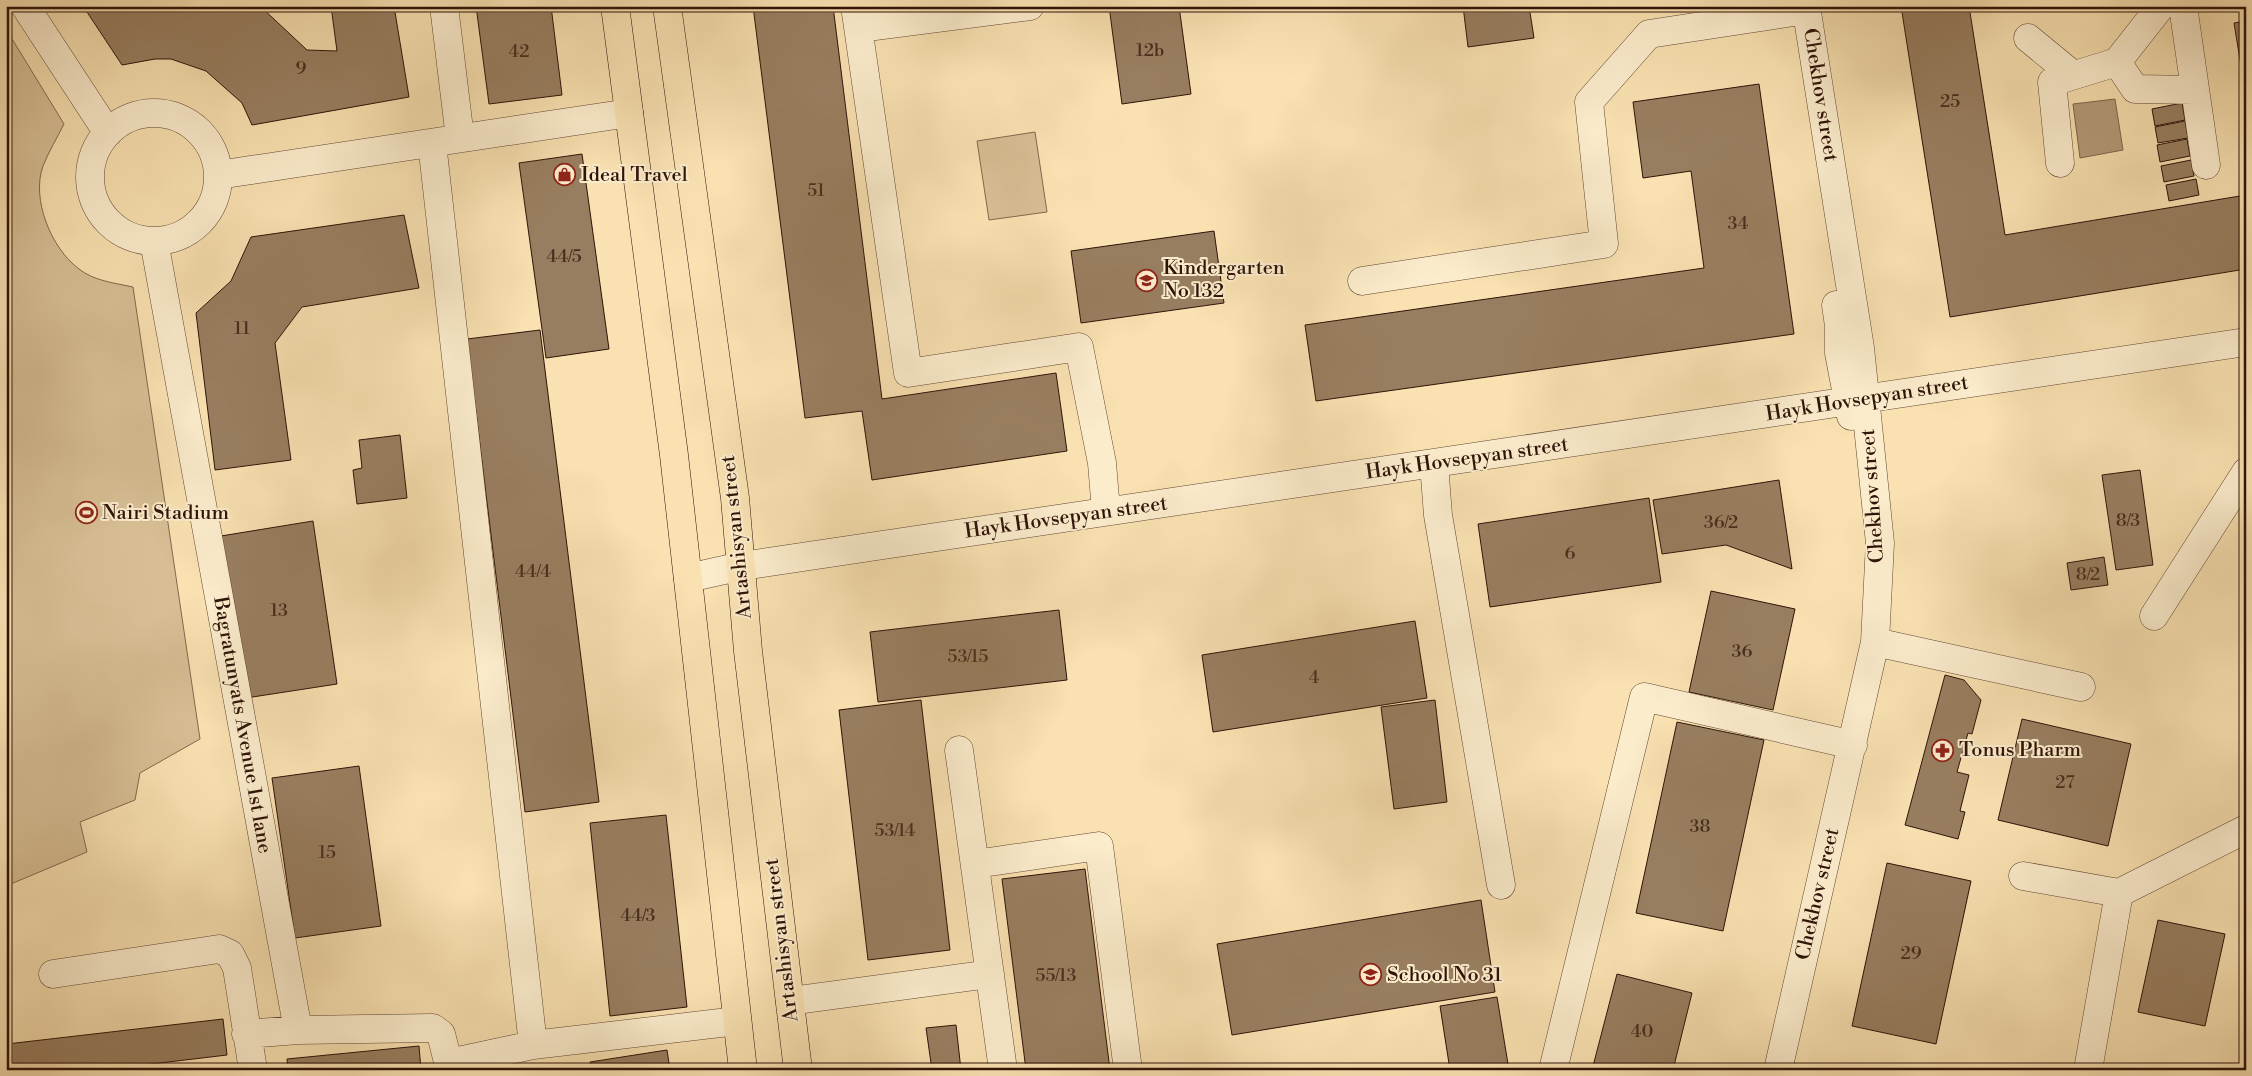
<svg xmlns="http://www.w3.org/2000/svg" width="2252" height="1076" font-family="'Libre Bodoni',serif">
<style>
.green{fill:#d7be94;stroke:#83684e}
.water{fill:#b49b78;stroke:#7f654b}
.building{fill:#987e60;stroke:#2f1308}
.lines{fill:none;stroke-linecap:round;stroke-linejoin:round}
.minor-casing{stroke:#624632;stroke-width:29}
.major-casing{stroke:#2f1308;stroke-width:29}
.minor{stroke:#fbeccc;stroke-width:28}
.major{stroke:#f9e1b1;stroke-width:28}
.labels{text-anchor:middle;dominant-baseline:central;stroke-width:4;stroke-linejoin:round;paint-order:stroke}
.number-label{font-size:18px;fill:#492e1e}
.street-label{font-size:20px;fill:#2f1308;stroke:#fbeccc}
.poi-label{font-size:20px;fill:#2f1308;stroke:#fbeccc;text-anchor:start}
</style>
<rect width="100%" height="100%" fill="#f9e1b1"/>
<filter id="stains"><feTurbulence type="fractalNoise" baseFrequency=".004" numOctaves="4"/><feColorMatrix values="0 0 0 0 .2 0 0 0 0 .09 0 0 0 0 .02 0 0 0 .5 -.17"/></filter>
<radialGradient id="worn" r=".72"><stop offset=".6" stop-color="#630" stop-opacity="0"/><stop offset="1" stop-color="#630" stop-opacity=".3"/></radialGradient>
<!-- green -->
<path class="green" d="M6 29 64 124C57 138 49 151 43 166 31 199 51 248 79 269 94 281 115 283 133 287L200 739 140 773 135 800 80 822 87 852 6 886Z
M1035 132 1047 212 989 220 977 141Z"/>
<!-- water -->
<path class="water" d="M2115 99 2123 150 2080 158 2073 104Z"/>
<!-- building -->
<path class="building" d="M83 6H260L307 50 337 51 331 6H394L409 97 252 125 242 103 206 71 171 59H155L122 65Z
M476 6H551L562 95 489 104Z
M753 6H833L882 399 1056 373 1067 451 872 480 862 411 805 418Z
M1109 6H1179L1191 94 1122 104Z
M1463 6H1529L1534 38 1468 47Z
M1901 6H1969L2005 235 2246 195V269L1950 317Z
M2246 21V97L2234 23Z
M1759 84 1794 334 1316 401 1305 325 1704 268 1691 171 1643 178 1633 102Z
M2182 103 2185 120 2155 126 2152 109Z
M2185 121 2188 138 2158 143 2155 127Z
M2187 139 2190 156 2160 162 2157 145Z
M582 154 609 349 546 358 519 163Z
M2191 160 2194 176 2164 182 2161 166Z
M2196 179 2199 195 2169 201 2166 185Z
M404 215 419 288 302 307 275 343 291 460 215 470 196 313 231 281 251 237Z
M1214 231 1224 303 1081 323 1071 251Z
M540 330 599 802 525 812 467 339Z
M400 435 407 498 357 504 353 470 362 468 359 440Z
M2140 470 2153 565 2116 570 2102 475Z
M1779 480 1792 569 1726 545 1662 554 1653 500Z
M1649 498 1661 582 1490 607 1478 524Z
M313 521 337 684 246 698 221 536Z
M2104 557 2108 585 2071 590 2067 563Z
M1711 591 1795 609 1773 710 1689 692Z
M1059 610 1067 680 878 702 870 632Z
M1415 621 1427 698 1213 732 1202 655Z
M1945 675 1964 680 1981 700 1972 734 1968 733 1957 772 1969 775 1960 811 1965 812 1958 839 1905 825Z
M921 700 950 950 868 960 839 710Z
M1435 700 1447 802 1394 809 1381 707Z
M2022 719 2131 744 2108 846 1998 820Z
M1677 722 1764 740 1723 931 1636 913Z
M359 766 381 926 295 938 272 778Z
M666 815 687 1007 610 1016 590 823Z
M1887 863 1971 881 1936 1044 1852 1026Z
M1085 869 1110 1070H1026L1002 879Z
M1481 900 1495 992 1232 1035 1217 944Z
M2158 920 2225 934 2205 1026 2138 1012Z
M1617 974 1692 993 1673 1070H1592Z
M1497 997 1509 1070H1450L1440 1006Z
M223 1019 227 1055 101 1070H10L7 1044Z
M956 1025 961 1070H932L926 1028Z
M419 1046 421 1070H288L287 1059Z
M667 1050 670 1070H585L592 1069 590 1062Z"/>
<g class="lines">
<defs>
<path id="minor" d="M25 6 108 133
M444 6 460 138
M855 6 908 373 1079 347 1102 463 1106 511
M2183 6 2206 165
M859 28 1030 6
M2028 38 2073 75
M2117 62 2135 89 2195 90
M90 177a64 64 0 1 1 128 0a64 64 0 1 1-128 0Z
M432 143 533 1045
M2060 163 2052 82 2117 62 2161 6
M218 175 629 113
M154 241 298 1030
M1362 281 1604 244 1589 102 1649 34 1806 10
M1836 305 1839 326V353L1851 416
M1434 464 1438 515 1501 885
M688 578 742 566 2246 342
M2154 616 2246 472
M1875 642 2081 687
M959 750 1003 1070
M975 864 1099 846 1128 1070
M2023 876 2119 893 2246 829
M53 974 219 949 230 954 237 968 253 1070
M790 1001 990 974
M246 1034 298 1030 433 1028 441 1034 450 1070
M449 1063 533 1045 737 1021
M1553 1070 1644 697 1853 745
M1778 1070 1875 642 1880 543 1860 348 1806 6
M2088 1070 2119 893"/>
<path id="major" d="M615 6 674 455 743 1070
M667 6 735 498 748 651 798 1070"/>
</defs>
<!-- minor casing -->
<use href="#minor" class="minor-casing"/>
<!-- major casing -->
<use href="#major" class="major-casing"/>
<!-- minor -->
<use href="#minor" class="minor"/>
<!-- major -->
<use href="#major" class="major"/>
</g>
<!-- icons -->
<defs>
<symbol id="shop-ring" viewBox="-11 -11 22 22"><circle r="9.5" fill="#fbeccc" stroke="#8f2418" stroke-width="1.5"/><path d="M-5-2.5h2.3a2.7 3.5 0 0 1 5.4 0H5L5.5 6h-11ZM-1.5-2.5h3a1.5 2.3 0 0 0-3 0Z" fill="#8f2418"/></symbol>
<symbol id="school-ring" viewBox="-11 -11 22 22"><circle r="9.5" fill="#fbeccc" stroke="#8f2418" stroke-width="1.5"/><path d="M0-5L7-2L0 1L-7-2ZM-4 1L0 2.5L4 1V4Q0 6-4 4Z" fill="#8f2418"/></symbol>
<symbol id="stadium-ring" viewBox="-11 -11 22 22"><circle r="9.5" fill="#fbeccc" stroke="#8f2418" stroke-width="1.5"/><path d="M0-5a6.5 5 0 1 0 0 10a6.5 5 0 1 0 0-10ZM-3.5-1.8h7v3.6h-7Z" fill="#8f2418"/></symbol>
<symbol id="pharmacy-ring" viewBox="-11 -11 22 22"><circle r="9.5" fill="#fbeccc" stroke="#8f2418" stroke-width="1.5"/><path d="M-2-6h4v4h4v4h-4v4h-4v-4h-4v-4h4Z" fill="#8f2418"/></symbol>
</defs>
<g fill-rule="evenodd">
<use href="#shop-ring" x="552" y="162" width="25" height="25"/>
<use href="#school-ring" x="1134" y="268" width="25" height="25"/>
<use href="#stadium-ring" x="74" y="500" width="25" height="25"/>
<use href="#pharmacy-ring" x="1930" y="738" width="25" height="25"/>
<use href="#school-ring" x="1358" y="962" width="25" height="25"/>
</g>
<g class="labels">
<!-- number labels -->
<g class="number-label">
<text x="1150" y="50">12b</text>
<text x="519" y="51">42</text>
<text x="301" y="68">9</text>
<text x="1950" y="101">25</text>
<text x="816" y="190">51</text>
<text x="1738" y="223">34</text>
<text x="564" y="256">44/5</text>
<text x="242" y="328">11</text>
<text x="2128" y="520">8/3</text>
<text x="1721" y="522">36/2</text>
<text x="1570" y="553">6</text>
<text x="533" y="571">44/4</text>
<text x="2088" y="574">8/2</text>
<text x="279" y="610">13</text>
<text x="1742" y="651">36</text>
<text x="968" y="656">53/15</text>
<text x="1314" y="677">4</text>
<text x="2065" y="782">27</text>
<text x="1700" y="826">38</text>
<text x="895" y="830">53/14</text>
<text x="327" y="852">15</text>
<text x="638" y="915">44/3</text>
<text x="1911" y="953">29</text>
<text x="1056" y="975">55/13</text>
<text x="1642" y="1031">40</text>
</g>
<!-- street labels -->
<g class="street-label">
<text transform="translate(1820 95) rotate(81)">Chekhov street</text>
<text transform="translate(1867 399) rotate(-9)">Hayk Hovsepyan street</text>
<text transform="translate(1467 459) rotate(-8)">Hayk Hovsepyan street</text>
<text transform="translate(1873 496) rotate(-94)">Chekhov street</text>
<text transform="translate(1066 518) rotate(-8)">Hayk Hovsepyan street</text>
<text transform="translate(737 537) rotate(-96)">Artashisyan street</text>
<text transform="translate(242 725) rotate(80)">Bagratunyats Avenue 1st lane</text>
<text transform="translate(1818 894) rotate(-77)">Chekhov street</text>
<text transform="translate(782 940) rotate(-97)">Artashisyan street</text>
</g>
<!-- poi labels -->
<g class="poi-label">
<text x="581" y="175">Ideal Travel</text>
<text x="1163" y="268">Kindergarten<tspan x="1163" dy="23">No 132</tspan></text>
<text x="102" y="513">Nairi Stadium</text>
<text x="1959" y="750">Tonus Pharm</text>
<text x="1387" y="975">School No 31</text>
</g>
</g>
<!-- margin -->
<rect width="2252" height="1076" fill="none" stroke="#f9e1b1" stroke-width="25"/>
<rect x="8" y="8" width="2237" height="1061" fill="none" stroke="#2f1308" stroke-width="2.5"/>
<rect x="12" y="12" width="2227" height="1051" fill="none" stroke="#2f1308"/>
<rect width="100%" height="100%" filter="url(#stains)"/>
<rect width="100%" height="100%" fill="url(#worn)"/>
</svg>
